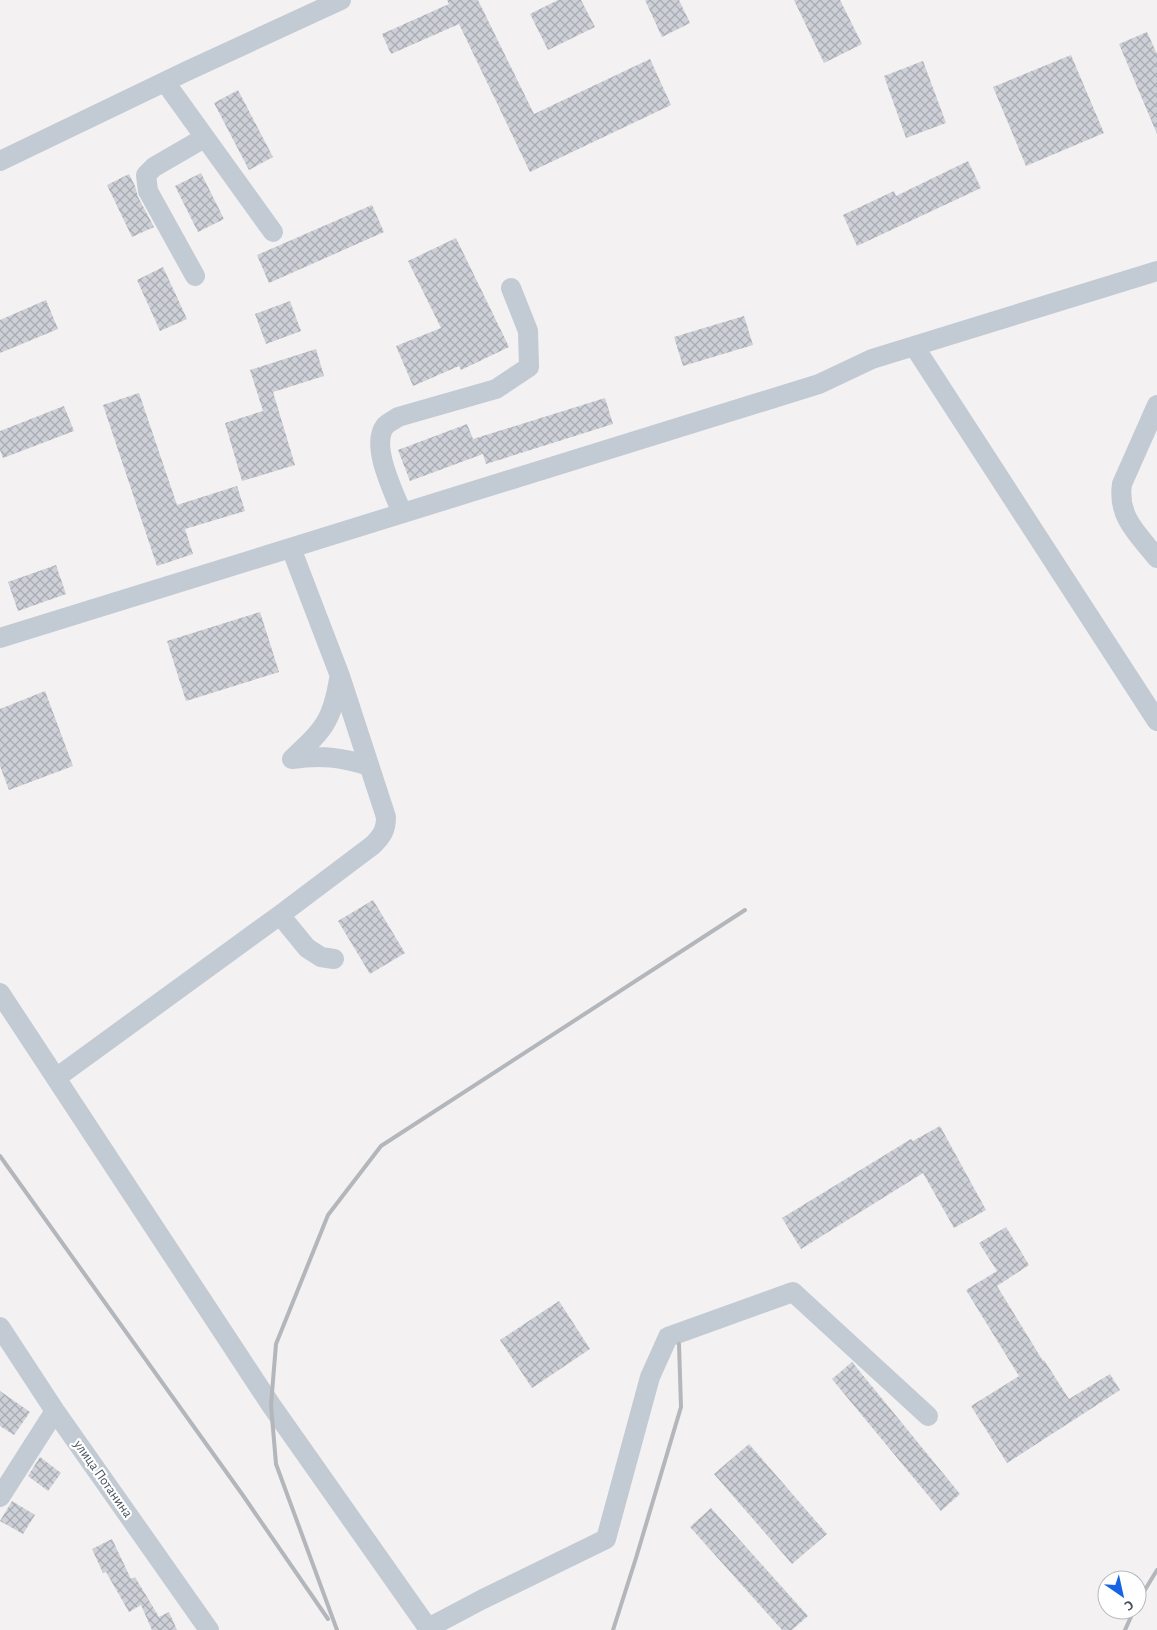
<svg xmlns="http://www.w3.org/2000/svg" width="1157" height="1630" font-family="'Alegreya Sans',sans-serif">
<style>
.building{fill:url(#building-cross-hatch)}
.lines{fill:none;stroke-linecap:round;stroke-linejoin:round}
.minor{stroke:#c2cad3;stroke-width:20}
.rail{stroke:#b3b6bb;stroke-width:4}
.labels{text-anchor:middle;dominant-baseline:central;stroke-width:4.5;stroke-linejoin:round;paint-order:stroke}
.street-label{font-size:14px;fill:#48535f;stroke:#fff}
</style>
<defs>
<pattern id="building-cross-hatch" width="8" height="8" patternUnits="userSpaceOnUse" patternTransform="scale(1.25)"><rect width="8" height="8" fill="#cdd0d6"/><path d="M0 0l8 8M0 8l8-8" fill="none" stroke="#a8abb1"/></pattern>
</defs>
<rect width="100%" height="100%" fill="#f3f1f1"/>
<!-- building -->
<path class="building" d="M447 0H478L534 114 650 59 671 105 530 172 459 24 391 54 382 34 449 4Z
M558 0H581L595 27 548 50 530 14Z
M645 0H679L690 23 662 37Z
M794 0H840L862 44 824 63Z
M1147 32 1157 54V134L1119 44Z
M1071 55 1104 133 1026 166 993 87Z
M923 61 946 123 906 138 884 76Z
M238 90 273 157 249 170 214 103Z
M968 161 981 188 857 246 843 215 894 191 896 196Z
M201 173 224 219 198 232 175 186Z
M129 174 135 186 138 197 154 227 132 237 107 185Z
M372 205 384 232 269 283 257 255Z
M456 238 509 347 461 370 459 366 413 386 396 346 441 328 408 261Z
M163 267 187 319 160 331 137 280Z
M46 300 58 329 0 353V320Z
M290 301 301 331 266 344 255 314Z
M744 316 753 345 683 366 674 337Z
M316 349 324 376 273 392 295 465 242 481 225 423 263 411 250 370Z
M139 393 177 505 237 486 245 511 185 529 193 554 157 566 103 405Z
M605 398 613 424 486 464 483 454 410 481 398 450 467 424 473 439Z
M64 406 74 431 3 458 0 450V431Z
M56 565 66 594 18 611 8 582Z
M260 612 279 672 186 701 167 641Z
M45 691 73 766 9 790 0 766V709Z
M373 900 405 953 370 974 338 921Z
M940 1126 986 1210 954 1228 923 1173 801 1249 782 1218 911 1139 913 1141Z
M1006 1227 1029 1265 997 1286 1043 1361 1044 1360 1069 1399 1110 1374 1120 1390 1007 1463 971 1406 1019 1376 966 1290 997 1271 979 1243Z
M559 1301 590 1349 532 1388 500 1340Z
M852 1362 960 1494 941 1511 832 1379Z
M0 1391 30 1412 14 1435 0 1426Z
M749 1444 827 1534 792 1564 714 1474Z
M40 1457 61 1473 48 1491 28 1476Z
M12 1501 35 1515 23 1534 0 1521Z
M711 1508 808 1616 792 1630H782L690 1527Z
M112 1539 131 1579 135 1577 159 1617 169 1612 177 1630H152L141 1605 129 1612 106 1572 103 1573 92 1549Z"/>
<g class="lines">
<!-- minor -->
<path class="minor" d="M165 82 273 232
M0 161 187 71 341 0
M195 276 148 191 146 175 154 167 204 138
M914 346 1157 721
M1157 405 1122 484C1117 517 1138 534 1157 558
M402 513C394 492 370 446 385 426 388 423 394 420 398 417L496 389 529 367 528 331 511 288
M0 638 819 384 872 359 1157 271
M292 759C323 730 332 722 339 679
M292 759C321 755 341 757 369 766
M280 915 307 948 321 957 334 959
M0 993 271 1405 428 1628 483 1599 606 1539 650 1377 668 1337 793 1292 928 1416
M56 1078 280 915 373 845C382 836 386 830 386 817L340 676 291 548
M0 1327 55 1411 209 1630
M0 1497 55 1411"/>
<!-- rail -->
<path class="rail" d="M0 1156 242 1494 328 1619
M1137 1603 1157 1570
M337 1630 276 1464 271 1405 276 1344 328 1215 381 1146 745 910
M613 1630 636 1558 681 1407 679 1344
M1125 1630 1134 1610"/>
</g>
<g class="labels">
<!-- street labels -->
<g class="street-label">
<text transform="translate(103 1479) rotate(55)">улица Потанина</text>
</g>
</g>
<!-- north arrow -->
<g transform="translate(1122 1595) rotate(146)"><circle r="24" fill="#ffffff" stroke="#b6babf"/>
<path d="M0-4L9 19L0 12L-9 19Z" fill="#1663e8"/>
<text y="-8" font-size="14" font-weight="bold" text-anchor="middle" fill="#48535f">С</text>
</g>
</svg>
